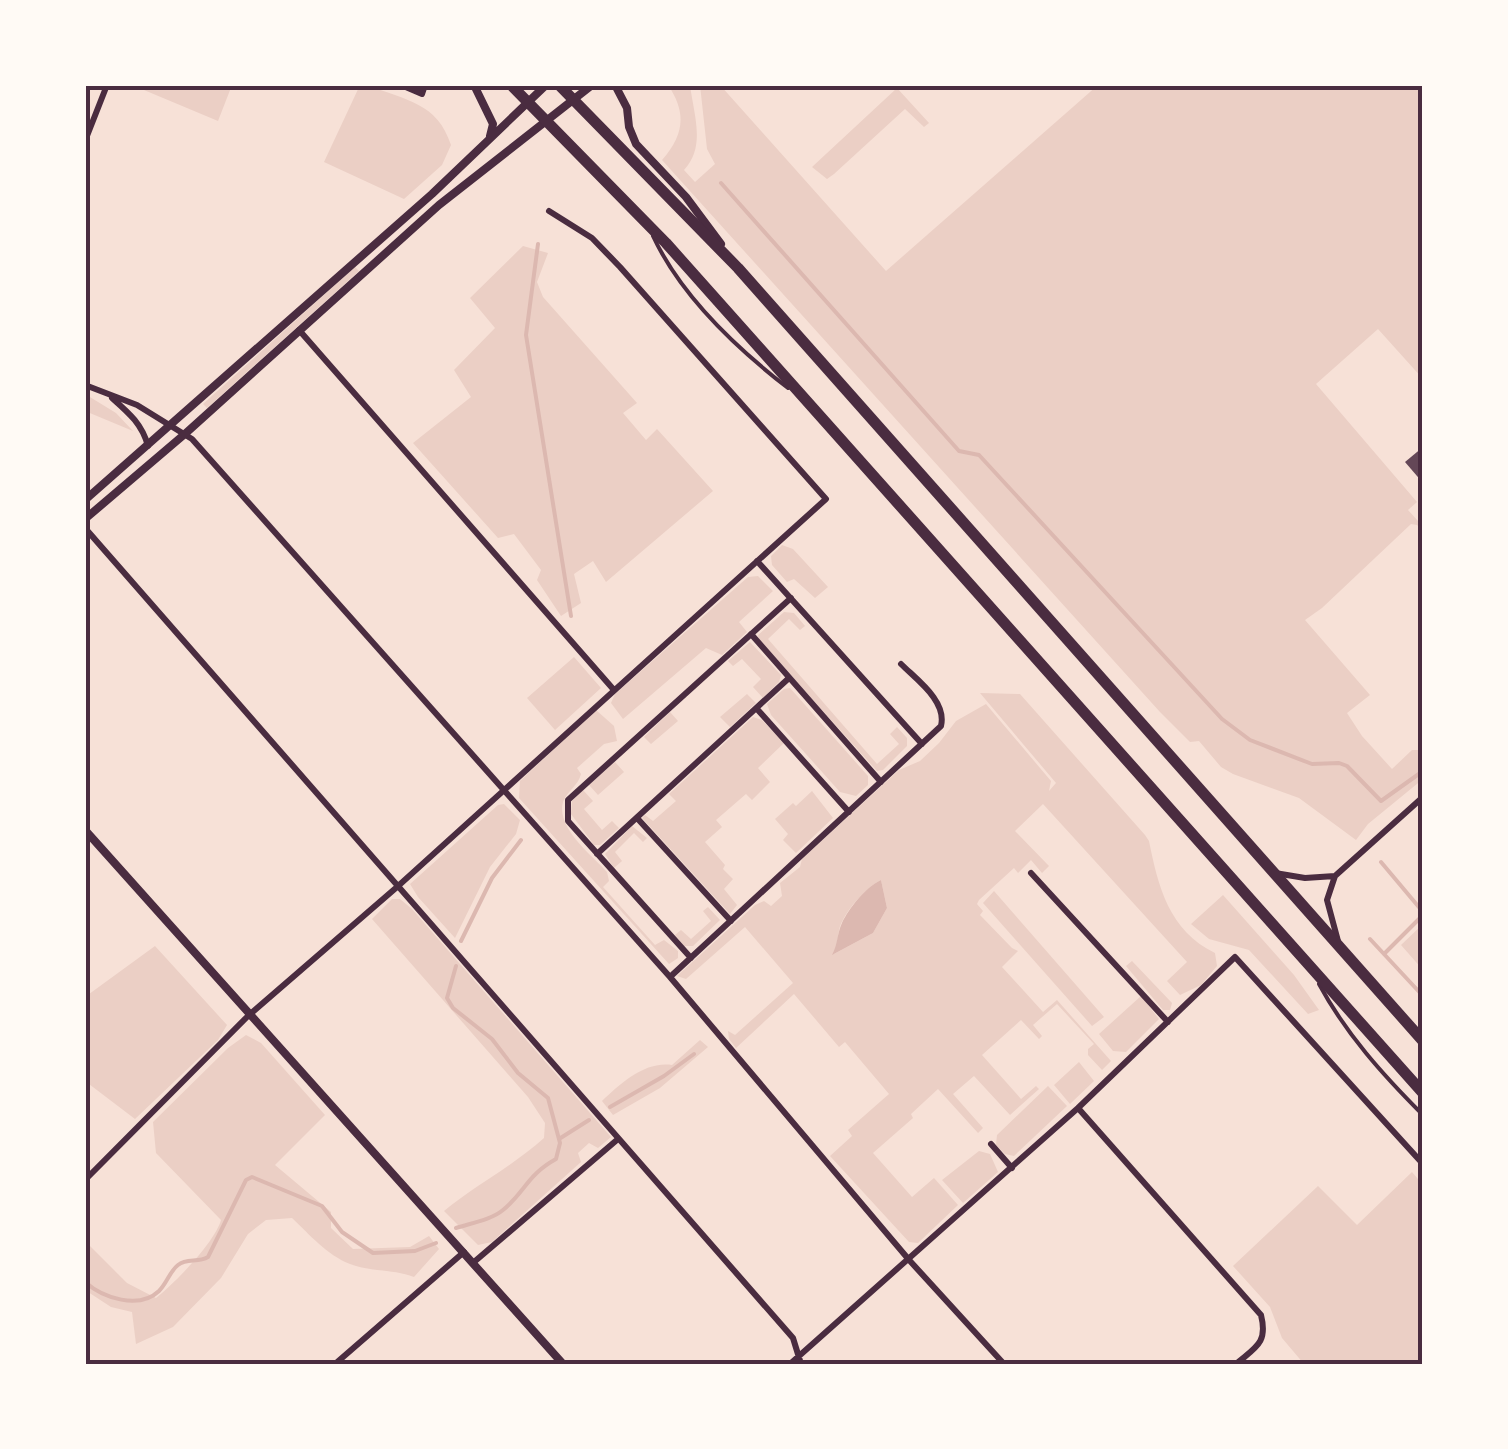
<svg xmlns="http://www.w3.org/2000/svg" width="1508" height="1449" font-family="'Golos Text',sans-serif">
<style>
.green{fill:#ebcfc5;fill-rule:evenodd}
.water{fill:#dcb8b0}
.lines{fill:none;stroke-linecap:round;stroke-linejoin:round}
.stream{stroke:#dcb8b0;stroke-width:4}
.building{fill:#644757}
.service{stroke:#4a2c40;stroke-width:4}
.minor{stroke:#4a2c40;stroke-width:6}
.tertiary{stroke:#4a2c40;stroke-width:8}
.trunk{stroke:#4a2c40;stroke-width:11}
.neatline{fill:none;stroke:#4a2c40;stroke-width:4}
</style>
<rect width="100%" height="100%" fill="#f7e1d7"/>
<!-- green -->
<path class="green" d="M132 85H232L218 121Z
M360 85H368C406 101 437 102 451 145L442 165 404 199 324 162Z
M668 85H690C694 116 706 146 684 170L695 182 715 164 707 149 700 85H720L886 271 1098 85H1423V379L1378 329 1316 384 1417 502 1408 510 1418 521 1423 517V531L1417 525 1411 524 1322 608 1305 620 1370 695 1347 713 1362 736 1392 769 1412 750H1418L1423 755V779L1368 824 1356 840 1299 798 1233 774 1221 767 1199 741 1190 742 1160 712 662 160C684 135 687 113 668 85Z
M897 88 929 123 924 127 905 109 834 174 827 179 812 167Z
M523 246 548 253 537 282 543 297 637 403 623 413 646 440 657 429 713 491 606 582 593 561 574 574 581 603 561 616 537 580 541 570 514 534 498 538 413 443 471 397 454 370 495 328 470 298Z
M355 267 359 271 207 408 203 404Z
M85 394 116 413 133 431 85 411Z
M782 545 793 549 828 587 815 598 794 579 787 582 772 565 771 556Z
M758 576 773 591 739 622 747 632 722 655 706 648 623 719 611 703 615 694 748 577Z
M784 612 794 613 805 626 800 630 789 619 768 639 877 764 899 744 890 734 897 727 907 738V746L883 770 877 771 759 640 758 635Z
M750 642 781 675 779 682 763 698 753 687 761 679 742 659 733 666 728 661Z
M574 657 601 688 555 730 527 698Z
M790 688 868 776V785L856 796 840 792 771 715 767 704 784 689Z
M980 693 1020 694 1145 835 1149 841C1158 886 1169 931 1215 953L1217 966 1201 985 1180 995 1167 981 1187 962 1043 804 1015 831 1049 866 1042 873 1031 860 1018 873 1014 868 979 900 977 904 983 911 980 915 1012 948 1018 951 1002 967 1043 1012 1057 1000 1111 1061 1102 1070 1088 1055V1049L1094 1044 1057 1004 1033 1025 1042 1036 1039 1039 1021 1020 982 1055 1021 1099 1036 1086 1039 1089 1010 1115 974 1076 953 1094 983 1128 978 1133 938 1089 911 1114 913 1118 873 1153 912 1197 934 1178 958 1205 918 1243 909 1242 830 1156 852 1136 848 1130 889 1094 845 1042 839 1047 794 994 736 1048 729 1039 728 1031 735 1035 793 983 745 927 686 979 677 976 755 905 764 901 771 906 782 896 780 883 800 867 802 859 899 770 920 761 939 743 956 721 986 704 1051 781 1049 791 1056 783ZM881 880 887 908 873 933 834 954C837 945 838 939 839 930 843 913 866 887 881 880Z
M747 694 756 703 730 727 720 717Z
M596 710 614 726 617 741 604 744 577 768 581 774C578 786 567 791 563 802 556 828 591 854 607 872L609 881 603 887 655 945 664 940 678 951V958L669 964 519 798 520 781Z
M670 712 678 721 651 744 644 737Z
M753 717 762 720 784 743 758 768 770 782 752 800 746 794 716 820 722 827 705 842 725 865 723 869 733 879 724 889 737 905 730 914 642 818 645 815 653 821 676 801 669 794Z
M615 762 624 772 598 795 589 785Z
M583 790 593 801 584 809 602 830 612 821 619 828 600 845H594L571 814 572 801Z
M812 791 833 818 796 853 783 840 788 834 775 819 793 803 796 806Z
M504 804 520 820 516 834 490 867 455 938 418 897 410 884 498 805Z
M632 826 647 838 643 842 634 833 615 852 622 861 614 868 605 854Z
M994 891 1104 1017 1092 1026 983 903Z
M1223 895 1294 975 1319 1010 1308 1014 1249 950 1209 939 1191 924Z
M392 899H400L412 909 611 1137 598 1148 589 1143 578 1153 581 1162 492 1242 478 1245 444 1211C477 1184 513 1166 544 1138L545 1123 528 1097 372 919Z
M708 907 720 920 693 946H684L675 935 681 930 691 939 711 921 703 911Z
M1423 924V970L1401 945Z
M155 946 227 1025 218 1040 135 1119 85 1081V997Z
M1132 961 1172 1003 1170 1010H1163L1126 966Z
M1141 996 1159 1019 1126 1052 1113 1051 1099 1034Z
M246 1035 261 1043 325 1115 275 1165 331 1212V1228L353 1249 410 1247 429 1236 439 1249 414 1277C394 1269 370 1272 350 1264 327 1255 310 1235 292 1218L266 1220 248 1234 221 1278 173 1327 136 1344 132 1312 111 1307 85 1290V1241L127 1283 156 1298C175 1283 215 1242 221 1220L156 1153 153 1122 228 1048Z
M700 1040 708 1047 660 1088 613 1115 602 1101C621 1083 645 1061 672 1065Z
M1079 1062 1094 1081 1070 1104 1054 1085Z
M1048 1086 1067 1106 1014 1156 1005 1154 996 1145 997 1135Z
M979 1151 990 1154 998 1172 963 1203 942 1180Z
M1412 1172 1423 1185V1364H1304L1282 1338 1270 1307 1233 1266 1318 1186 1357 1225Z"/>
<!-- water -->
<path class="water" d="M881 880 887 908 873 933 832 955C838 944 837 934 842 923 849 908 866 887 881 880Z"/>
<g class="lines">
<!-- stream -->
<path class="stream" d="M721 183 959 451 979 455 1222 719 1250 740 1312 764 1339 763 1347 766 1381 801 1423 771
M538 244 526 335 571 616
M1381 862 1423 912
M1370 939 1423 996
M461 941 492 878 521 840
M1384 954 1423 915
M456 966 447 998 453 1008 492 1039 518 1073 548 1098 560 1143 556 1159C527 1175 525 1192 503 1210 491 1220 471 1223 456 1228
M610 1107 664 1076 694 1054
M559 1139 589 1120
M85 1282C103 1298 139 1310 159 1291 167 1283 170 1271 178 1265 187 1258 198 1263 208 1257L246 1180 252 1177 322 1206 342 1232 373 1253 415 1251 436 1243"/>
</g>
<!-- building -->
<path class="building" d="M1423 447V483L1405 462Z"/>
<g class="lines">
<!-- service -->
<path class="service" d="M653 236C681 296 735 347 788 388
M1319 984C1346 1034 1383 1075 1423 1115"/>
<!-- minor -->
<path class="minor" d="M401 85 422 94 425 85
M85 141 107 85
M299 330 614 690
M85 385 137 405 192 439 670 977 910 1261 1004 1364
M112 398C129 413 142 424 148 446
M85 528 793 1338 801 1364
M757 561 922 744
M751 634 881 782
M757 709 849 812
M637 818 731 921
M597 854 789 678
M1031 873 1168 1022
M1275 873 1305 878 1335 876 1327 900 1338 941
M1335 876 1423 797
M691 958 568 821V800L791 598
M670 977 941 726C947 701 917 680 901 664
M1078 1108 1261 1315C1268 1343 1256 1347 1236 1364
M991 1144 1012 1168
M85 1180 248 1016 397 887 826 499 620 267 592 238 549 211
M474 1262 618 1139
M335 1364 464 1252
M790 1364 1078 1108 1235 957 1423 1164"/>
<!-- tertiary -->
<path class="tertiary" d="M474 85 493 124 490 136
M615 85 627 108 629 127 636 144 686 197 721 244
M85 500 432 194 546 85
M85 519 186 433 439 205 592 85
M85 830 563 1364"/>
<!-- trunk -->
<path class="trunk" d="M511 85 666 243 1423 1093
M559 85 738 268 1423 1041"/>
</g>
<!-- border -->
<rect width="1508" height="1449" fill="none" stroke="#fffaf5" stroke-width="175"/>
<rect x="88" y="88" width="1332" height="1274" class="neatline"/>
</svg>
